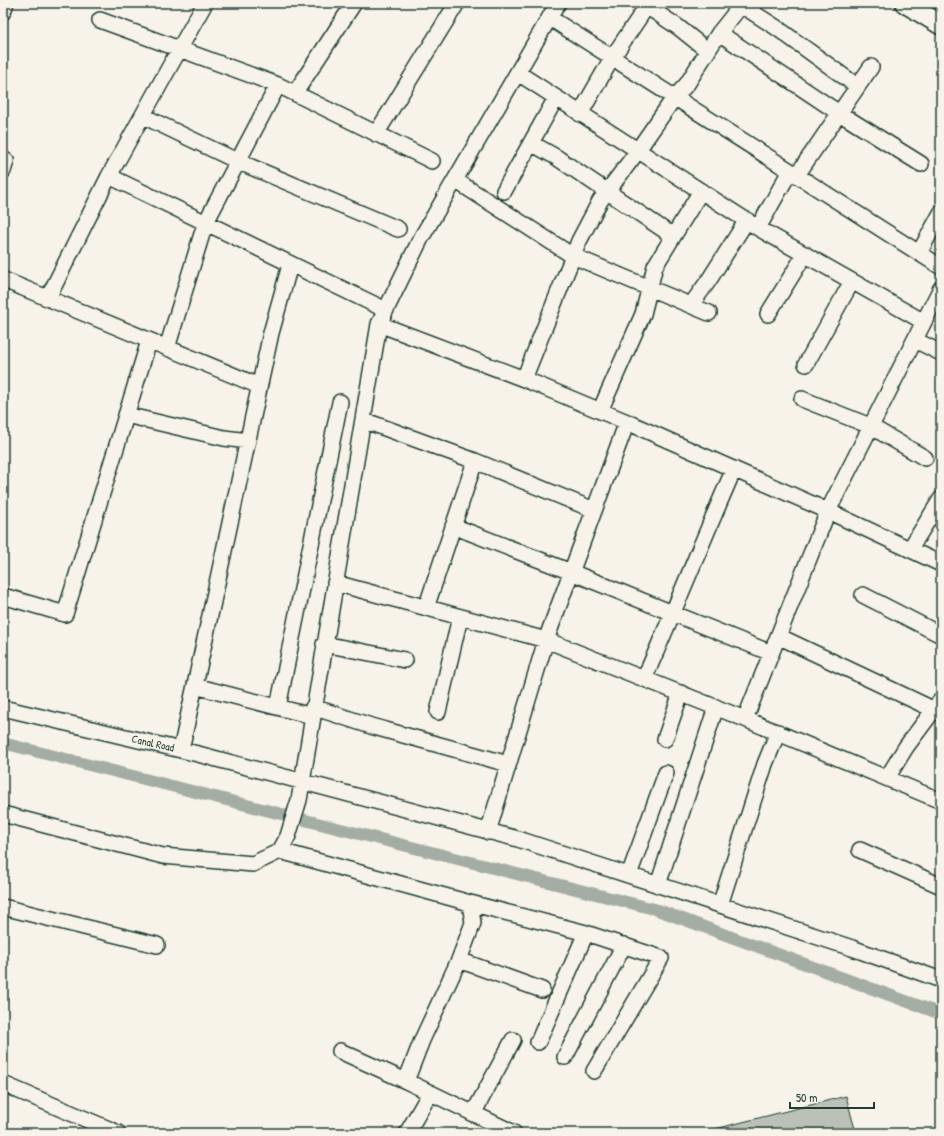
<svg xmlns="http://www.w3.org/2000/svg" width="944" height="1136" font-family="'Patrick Hand',sans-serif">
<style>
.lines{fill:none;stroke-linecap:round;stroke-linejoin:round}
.canal{stroke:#a4ada3;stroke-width:12}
.building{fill:#bbc1b6;stroke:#1f3d34}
.minor-casing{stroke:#1f3d34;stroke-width:18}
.major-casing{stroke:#1f3d34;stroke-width:22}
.minor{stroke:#f7f3e8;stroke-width:15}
.major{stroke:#f7f3e8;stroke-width:19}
.labels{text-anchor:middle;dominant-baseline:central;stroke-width:3;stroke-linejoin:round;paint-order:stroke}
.street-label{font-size:11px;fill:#1f3d34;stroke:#f7f3e8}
</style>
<rect width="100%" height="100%" fill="#f7f3e8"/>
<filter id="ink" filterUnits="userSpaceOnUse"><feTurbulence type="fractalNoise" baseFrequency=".025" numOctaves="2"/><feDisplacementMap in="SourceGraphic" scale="8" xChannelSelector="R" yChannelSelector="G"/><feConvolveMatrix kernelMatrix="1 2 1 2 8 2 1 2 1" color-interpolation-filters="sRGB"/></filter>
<g filter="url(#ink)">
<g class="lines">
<!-- canal -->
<path class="canal" d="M3 743 658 910 941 1014"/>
</g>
<!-- building -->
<path class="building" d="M846 1096 856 1133H711V1130Z"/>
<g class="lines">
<defs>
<path id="minor" d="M642 3 678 27 708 51
M738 3 777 28 857 86
M3 12 6 3
M550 18 941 267
M100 20 278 85 432 161
M719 33 839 113 921 164
M518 73 758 228 924 322
M295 93 354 3
M580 114 612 58 647 6
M143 116 237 161 398 229
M376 134 457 3
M531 143 556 157 673 236
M3 159 6 161 3 171
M797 175 871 67
M109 176 386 310
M455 180 573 256 709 313
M504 191 556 98
M758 228 790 171
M919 253 941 213
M4 280 259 386
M941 288 828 511 941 564
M48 298 109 176 205 3
M691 305 709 280 747 220
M768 314 805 254
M379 324 524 379 579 241 600 201 631 160 674 98 687 84 719 33 743 3
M915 340 941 353
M167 348 205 224 278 85
M806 364 852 281
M524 379 627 422 546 640 745 719 941 801
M802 399 870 426 925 458
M600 411 643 314 655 266 701 191
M126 415 224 438 248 441
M363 420 475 461 594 510
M627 422 828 511 745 719
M453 526 571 572 771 653
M910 549 941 499
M335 583 546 640 488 832
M863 595 941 635
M3 596 65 614 149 341
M426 608 475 461
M778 636 941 713
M324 644 405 660
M644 679C675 610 703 539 734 469
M195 686 312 716
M278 707 340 402
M313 707 371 726 508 764
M3 708 198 754 518 839 852 948 941 980
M438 712 460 617
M665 739 681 693
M181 750 271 333 290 265
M887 778 906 747 941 700
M3 814 163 856 253 864 280 851 288 836 299 800 379 324 420 240 558 3
M860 850 941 886
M280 851 470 903 473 923 459 960 422 1040 406 1081 514 1133
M629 875 666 773
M658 885 716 707
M470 903 586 933 661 958 594 1071
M720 905 765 764 778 732
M3 907 157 945
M459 960 542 990
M538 1042 586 933
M340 1051 406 1081
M565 1057 624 945
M3 1084 118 1133
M473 1114 513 1040
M407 1133 430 1093"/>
<path id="major" d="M905 3 941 25"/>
</defs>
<!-- minor casing -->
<use href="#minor" class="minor-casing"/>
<!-- major casing -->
<use href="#major" class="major-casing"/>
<!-- minor -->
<use href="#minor" class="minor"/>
<!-- major -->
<use href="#major" class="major"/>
</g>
</g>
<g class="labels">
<!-- street labels -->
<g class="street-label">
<text transform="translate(153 743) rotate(13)">Canal Road</text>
</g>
</g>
<!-- margin -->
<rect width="944" height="1136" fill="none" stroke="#f7f3e8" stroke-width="16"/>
<rect x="8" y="8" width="928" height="1120" fill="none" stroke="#1f3d34" stroke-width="1.5" filter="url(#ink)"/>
<!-- scale -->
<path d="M790 1102v6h84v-6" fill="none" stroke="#1f3d34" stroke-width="2"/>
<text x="796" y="1102" font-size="12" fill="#1f3d34" stroke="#f7f3e8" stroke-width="3" paint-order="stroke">50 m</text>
</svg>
